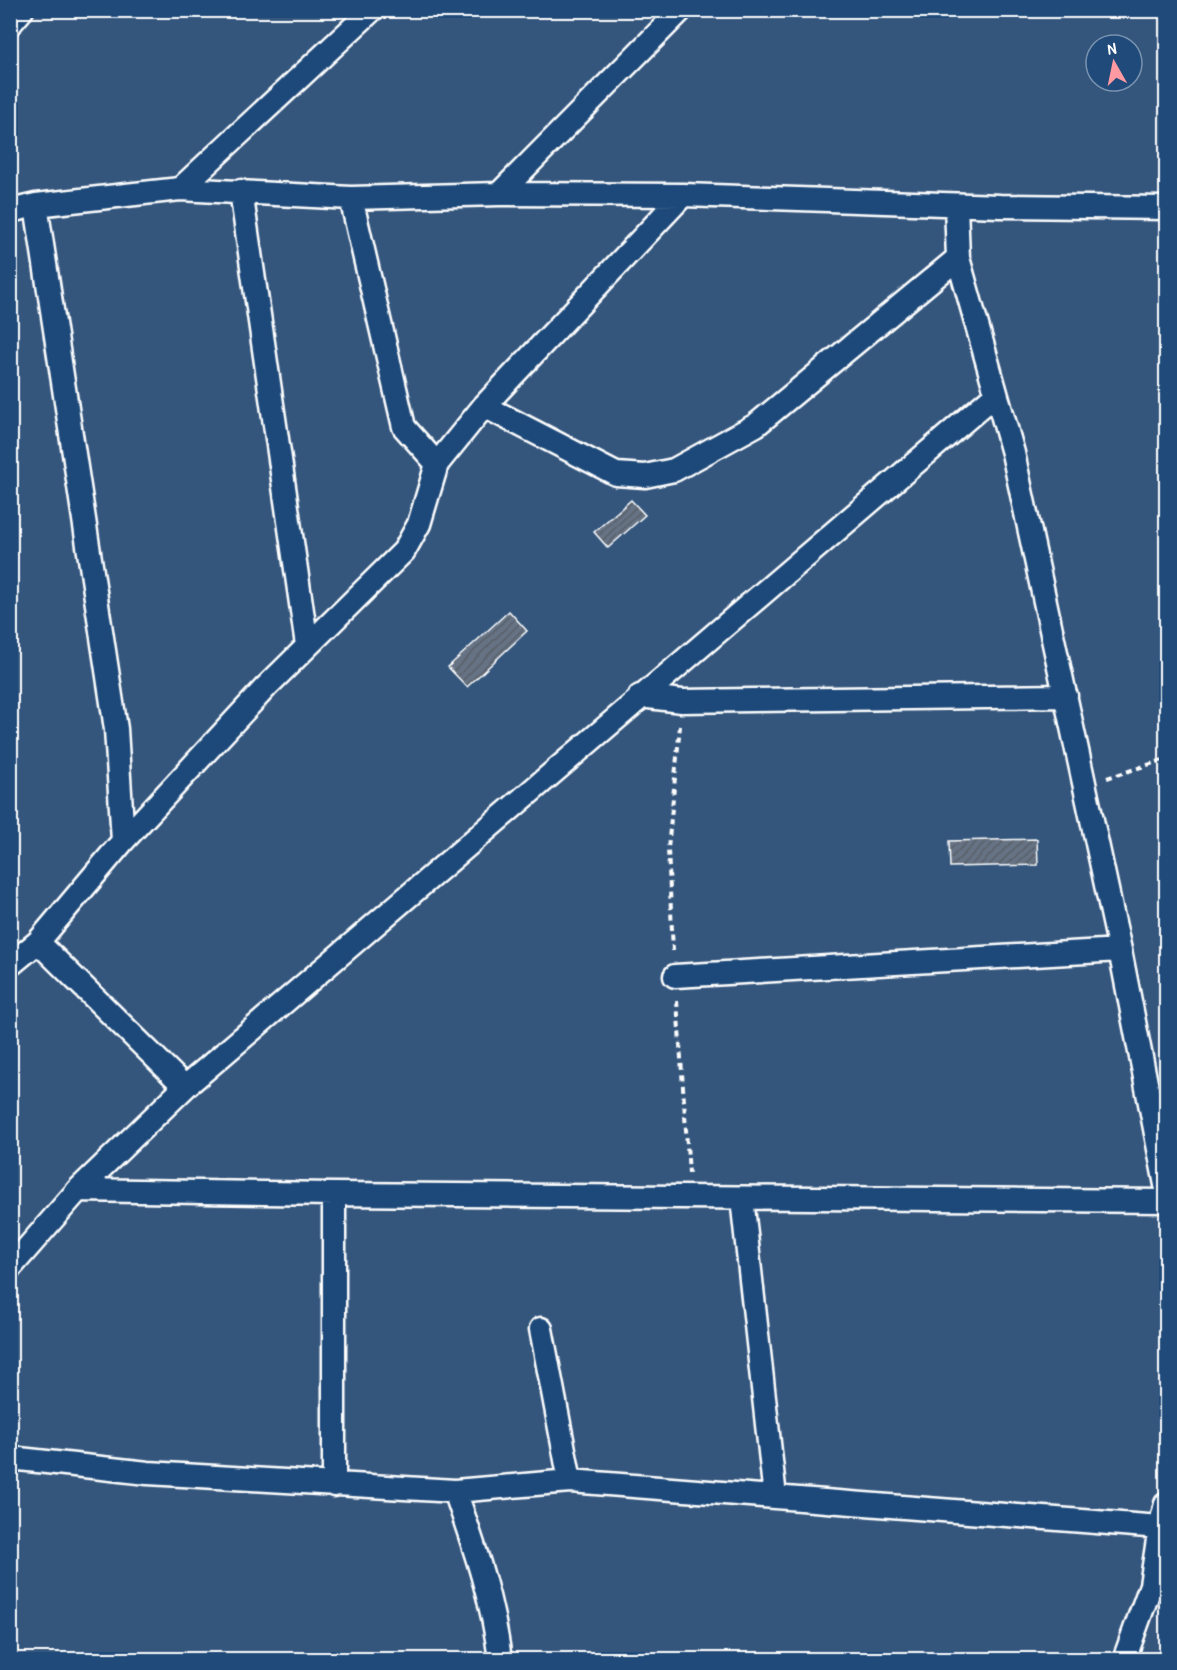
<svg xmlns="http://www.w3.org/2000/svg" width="1177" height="1670" font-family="'Patrick Hand',sans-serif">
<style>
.building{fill:url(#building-hatch);stroke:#fff;stroke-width:1.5}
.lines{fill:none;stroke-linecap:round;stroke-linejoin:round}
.minor-casing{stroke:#fff;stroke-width:27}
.path{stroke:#fff;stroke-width:4;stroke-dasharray:6 4.5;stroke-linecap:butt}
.minor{stroke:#1f4a7a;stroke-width:22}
</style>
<defs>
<pattern id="building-hatch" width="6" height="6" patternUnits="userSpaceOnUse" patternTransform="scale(1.5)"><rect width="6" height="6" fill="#667385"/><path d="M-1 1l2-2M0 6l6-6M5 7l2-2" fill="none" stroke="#585e66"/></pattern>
</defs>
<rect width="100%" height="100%" fill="#34567d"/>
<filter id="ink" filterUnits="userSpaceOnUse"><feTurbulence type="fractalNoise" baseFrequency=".0167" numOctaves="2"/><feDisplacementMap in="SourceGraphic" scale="12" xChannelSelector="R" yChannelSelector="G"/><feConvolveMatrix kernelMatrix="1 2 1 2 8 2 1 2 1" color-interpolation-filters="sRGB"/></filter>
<g filter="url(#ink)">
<!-- building -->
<path class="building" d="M631 500 645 515 608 548 594 532Z
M509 611 527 631 467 687 448 667Z
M1037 839 1038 865 950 867 949 841Z"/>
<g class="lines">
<defs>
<path id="minor" d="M10 24 22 10
M180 189 372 10
M241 191 307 645
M499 194 681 10
M351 198 404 427 437 464
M36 205 116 729 123 841
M956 205 958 258 1013 453 1120 950 1166 1185
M10 211 36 205 180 189 351 198 499 194 683 195 1000 206 1166 208
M484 406 616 474 645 476 674 470 756 425 958 258
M640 696 682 701 1066 696
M38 942 185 1087
M10 965 38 942 123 841 266 687 404 551 419 524 437 464 484 406 683 195
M675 976 1120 950
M78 1190 334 1194 1166 1201
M742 1198 775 1497
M10 1268 78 1190 185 1087 996 394
M541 1329 570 1481
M10 1458 148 1473 455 1491 570 1481 1160 1527
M334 1485V1194
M455 1491C474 1546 493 1600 500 1660
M1124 1660 1151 1585 1160 1527 1166 1504"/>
</defs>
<!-- minor casing -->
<use href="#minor" class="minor-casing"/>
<!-- path -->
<path class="path" d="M1107 778 1166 759
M673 951 668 849 680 726
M677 1001 689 1173"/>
<!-- minor -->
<use href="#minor" class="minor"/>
</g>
</g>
<!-- margin -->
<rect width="1177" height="1670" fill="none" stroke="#1f4a7a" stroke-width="36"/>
<rect x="18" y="18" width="1141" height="1634" fill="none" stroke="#fff" stroke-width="2" filter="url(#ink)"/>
<!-- north arrow -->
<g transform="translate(1114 63) rotate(351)"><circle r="28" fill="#1f4a7a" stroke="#7992af" stroke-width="1.5"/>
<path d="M0-4.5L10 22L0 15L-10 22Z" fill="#ff9aa2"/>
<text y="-9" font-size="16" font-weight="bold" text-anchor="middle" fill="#ffffff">N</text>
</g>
</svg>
